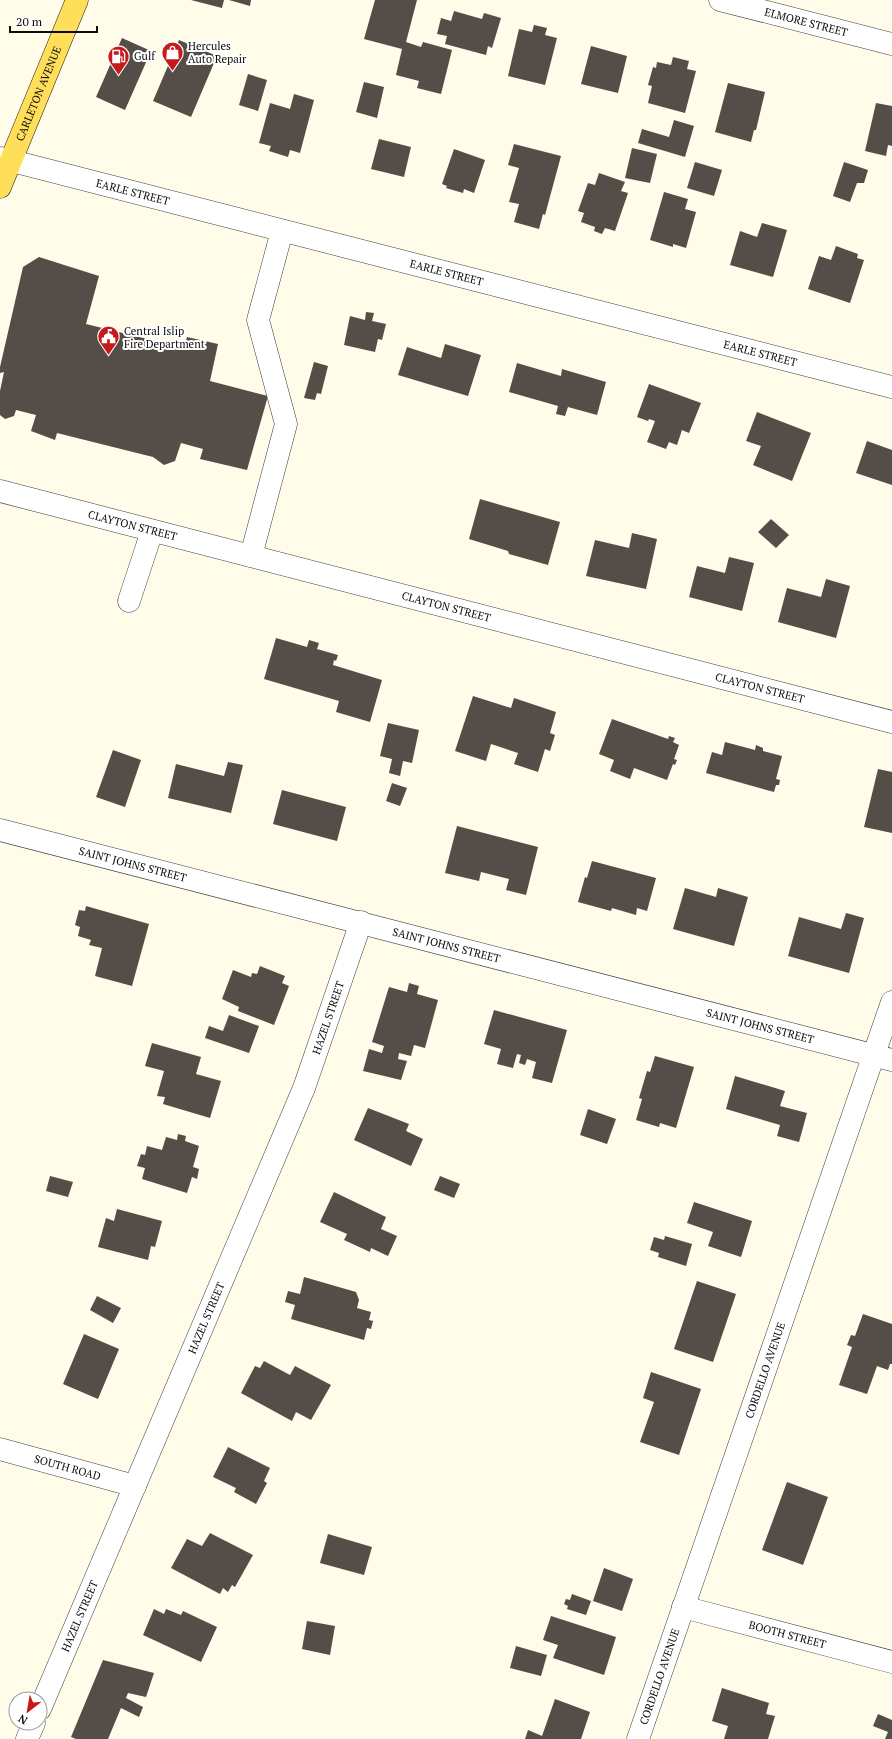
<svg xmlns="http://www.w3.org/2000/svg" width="892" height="1739" font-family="'PT Serif',serif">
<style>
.building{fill:#554d47}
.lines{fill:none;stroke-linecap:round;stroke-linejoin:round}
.minor-casing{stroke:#3e3e3e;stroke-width:23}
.major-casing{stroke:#1c1c1c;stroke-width:23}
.minor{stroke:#fff;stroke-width:22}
.major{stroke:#ffdf5a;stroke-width:22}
.labels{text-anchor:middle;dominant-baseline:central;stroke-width:4;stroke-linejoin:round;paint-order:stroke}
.street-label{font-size:11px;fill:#0b0b0b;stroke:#fff}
.poi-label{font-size:11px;fill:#0b0b0b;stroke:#fff;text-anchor:start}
</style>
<rect width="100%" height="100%" fill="#fffcea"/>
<!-- building -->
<path class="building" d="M191 0H224L222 8Z
M229 0H251L250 6Z
M375 0H417L406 42 421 47 423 42 452 50 441 94 417 88 419 81 396 75 402 49 364 39Z
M454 11 482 19 484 13 501 18 492 48 488 46 486 55 445 44 447 36 437 34 441 18 451 21Z
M534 25 547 28 545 35 557 38 545 85 508 76 519 29 532 32Z
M122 38 151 51 125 110 96 97Z
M179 40 217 56 191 117 153 101Z
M591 46 627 56 618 93 581 84Z
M673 57 689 61 687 69 696 71 685 113 648 103 652 86 648 85 653 67 656 68 657 62 671 65Z
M248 74 267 80 258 111 239 105Z
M364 82 384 87 377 118 356 112Z
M728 83 765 92 756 130H754L751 142 715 132Z
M294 94 314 100 300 153 290 150 288 157 269 151 271 146 259 143 270 103 290 109Z
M876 103 892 106V146L888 145 886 156 865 151Z
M674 120 694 126 685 157 638 143 642 129 669 137Z
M379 139 411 147 404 177 371 169Z
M514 144 561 156 545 215 543 214 539 229 514 222 519 204 509 202 519 168 508 165Z
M632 148 657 154 650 183 625 178Z
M454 149 485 160 474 193 464 189 463 193 446 188 447 186 442 184Z
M695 162 722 170 714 196 687 188Z
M844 162 868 170 864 183H857L850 202 833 196Z
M599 173 625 182 621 191 628 193 615 231 605 228 602 234 594 231 595 227 581 222 584 213 578 211 588 183 595 185Z
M664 192 688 199 685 209 696 212 686 248 673 244V247L650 240Z
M762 223 787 230 773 277 730 265 740 231 757 237Z
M836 246 858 254 857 258 864 260 850 303 808 289 819 256 831 260Z
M39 257 99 276 86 324 184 348 187 337 218 344 210 381 268 396 247 470 200 459 203 449 181 443 175 461 164 465 153 457 57 433 55 440 31 431 36 415 16 410 14 416 5 419 0 415V391L4 372 0 373V367L23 267Z
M366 312 374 313 372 321 386 324 382 340 378 339 375 352 344 345 350 316 365 320Z
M445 344 481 355 468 396 398 375 407 347 441 358Z
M314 362 328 366 321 394 317 393 315 400 304 398Z
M517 363 561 376 562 369 606 382 597 415 568 407 565 416 556 414 558 406 509 392Z
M649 384 701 403 689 433 682 430 677 445 669 442 666 449 647 442 655 421 649 419 648 421 637 417Z
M757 412 811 433 792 481 753 465 761 446 746 441Z
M867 441 892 450V485L856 473Z
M480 499 560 522 548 565 509 554 508 551 469 539Z
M771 519 789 535 776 548 758 532Z
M632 533 657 539 646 589 586 576 595 540 629 548Z
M729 557 754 563 742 611 689 597 697 566 725 573Z
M826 579 850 586 836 638 778 622 787 588 821 597Z
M276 638 307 647 309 640 319 643 317 649 338 655 336 661 334 660 333 665 382 680 370 722 336 712 339 701 264 679Z
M473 696 511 708 514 698 556 712 550 733 555 735 550 751 545 749 538 772 514 764 518 753 491 744 486 761 455 751Z
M612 719 668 739 669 736 675 738 673 742 679 745 674 759 677 760 675 765 673 764 667 780 634 768 630 779 610 771 614 760 599 754Z
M388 723 419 730 412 763 403 761 400 776 389 773 392 759 380 756Z
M725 742 755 750 756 745 763 748V751L782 756 776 779 780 780 779 785H776L774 792 706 773 712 752 722 755Z
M113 750 141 760 125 807 96 797Z
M228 762 243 765 231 813 168 798 176 764 224 776Z
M878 769 892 772V833L864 827Z
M392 783 407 788 400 806 386 801Z
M282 790 346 807 337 841 273 824Z
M457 826 538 847 526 895 506 890 509 879 481 872 479 881 445 873Z
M592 861 656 878 647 911 637 908 636 915 612 908 611 911 578 902 585 877 587 878Z
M685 888 716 897 718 888 748 897 734 946 673 929Z
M86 906 149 924 132 986 95 976 102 948 89 945 91 940 78 936 80 927 75 925 79 910 85 911Z
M846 913 864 918 849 973 788 956 799 917 841 929Z
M260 966 285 976 282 983 289 986 274 1025 238 1011 239 1007 222 999 233 970 251 977 252 973 257 974Z
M409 983 419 986 417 994 438 1000 425 1048 414 1045 411 1056 399 1053 398 1059 407 1061 401 1080 363 1071 369 1049 382 1053 384 1046 372 1042 389 987 407 992Z
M494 1010 567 1030 552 1083 532 1078 536 1062 527 1059 525 1065 519 1063 521 1055 517 1054 513 1068 497 1064 501 1049 484 1044Z
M229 1015 259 1026 249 1053 205 1038 209 1026 223 1031Z
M152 1043 201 1057 196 1074 221 1081 210 1118 163 1104 165 1097 157 1096 164 1071 145 1066Z
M655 1056 694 1067 676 1128 660 1123 659 1127 636 1120 642 1099 639 1098 647 1071 650 1072Z
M735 1076 785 1091 780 1106 807 1113 799 1142 777 1136 780 1125 726 1109Z
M368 1108 409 1124 406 1131 423 1139 411 1166 354 1140Z
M588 1109 616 1119 607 1144 580 1135Z
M178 1134 186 1136 185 1141 199 1146 193 1167 199 1169 197 1179 192 1177 187 1193 142 1179 145 1168 137 1166 141 1154 145 1155 147 1146 162 1150 166 1137 177 1140Z
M50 1176 73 1182 68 1197 46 1191Z
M440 1176 460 1184 454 1198 434 1190Z
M334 1192 386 1217 381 1229 397 1236 388 1256 371 1248 370 1252 344 1240 347 1234 320 1222Z
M694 1202 752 1221 741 1257 708 1246 713 1232 687 1223Z
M117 1209 162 1221 155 1247 151 1246 148 1260 98 1247 106 1218 114 1221Z
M665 1236 692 1244 686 1266 658 1257 659 1253 650 1250 654 1237 664 1240Z
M304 1277 356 1292 359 1300 357 1308 371 1312 369 1320 373 1321 371 1329 367 1328 364 1340 291 1319 295 1305 285 1302 288 1291 300 1294Z
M697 1281 736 1294 713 1362 674 1349Z
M97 1296 121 1308 113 1323 90 1310Z
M863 1314 892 1324V1364H890L888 1370 877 1366 867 1394 839 1385 852 1347 847 1345 851 1335 855 1336Z
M84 1334 119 1349 98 1399 63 1384Z
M264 1361 290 1375 295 1366 331 1385 311 1420 296 1412 292 1421 241 1393 255 1366 260 1368Z
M651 1372 701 1389 679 1455 640 1442 654 1402 643 1398Z
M228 1447 270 1468 264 1481 267 1483 256 1504 234 1492 236 1488 213 1477Z
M787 1482 828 1497 803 1565 762 1550Z
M210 1533 253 1555 235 1587 232 1585 228 1592 223 1588 220 1594 171 1568 187 1539 202 1546Z
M328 1534 372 1547 364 1575 320 1563Z
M604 1568 633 1579 622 1611 593 1601Z
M572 1594 591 1601 586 1615 567 1609 568 1606 564 1604 566 1599 570 1600Z
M154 1609 164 1614 166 1609 181 1615 183 1611 217 1627 201 1662 143 1635Z
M551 1616 616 1637 604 1675 553 1658 558 1645 543 1640Z
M307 1621 335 1626 330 1655 302 1649Z
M516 1646 547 1655 541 1676 510 1668Z
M103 1660 154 1673 146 1697 128 1693 126 1698 143 1707 139 1717 121 1708 108 1739H76L71 1737Z
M722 1688 769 1703 766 1714 775 1716 768 1739H724L728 1726 712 1721Z
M555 1699 590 1712 581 1739H525L528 1730 542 1736Z
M878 1714 892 1720V1739H885L888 1732 873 1726Z"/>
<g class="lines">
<defs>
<g id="minor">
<path id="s1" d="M720 0 892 44"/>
<path id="s2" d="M0 158 892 387"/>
<path id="s3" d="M0 491 892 722"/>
<path d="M251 556 286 424 258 320 282 231"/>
<path d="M129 601 152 531"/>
<path id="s4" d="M0 830 892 1060"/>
<path id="s5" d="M0 1449 135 1486"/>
<path id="s6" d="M683 1607 892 1662"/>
<path id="s7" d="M40 1709 304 1088 361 922"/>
<path d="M27 1739 34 1723"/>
<path id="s8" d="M638 1739 892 1002"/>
</g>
<g id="major">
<path id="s9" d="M0 187 77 0"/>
</g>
</defs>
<!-- minor casing -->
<use href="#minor" class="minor-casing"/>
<!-- major casing -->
<use href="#major" class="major-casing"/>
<!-- minor -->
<use href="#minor" class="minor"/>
<!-- major -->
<use href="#major" class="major"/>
</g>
<!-- icons -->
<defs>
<symbol id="shop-pin" viewBox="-11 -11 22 30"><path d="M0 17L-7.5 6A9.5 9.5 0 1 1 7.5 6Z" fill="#c61919" stroke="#fff"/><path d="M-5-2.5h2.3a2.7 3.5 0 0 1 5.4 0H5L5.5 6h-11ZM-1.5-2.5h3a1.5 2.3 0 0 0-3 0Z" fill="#fff"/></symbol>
<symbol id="fuel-pin" viewBox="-11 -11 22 30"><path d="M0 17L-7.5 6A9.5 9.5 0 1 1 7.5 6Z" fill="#c61919" stroke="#fff"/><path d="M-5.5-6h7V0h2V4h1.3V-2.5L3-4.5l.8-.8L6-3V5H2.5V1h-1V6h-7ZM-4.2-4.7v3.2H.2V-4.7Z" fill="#fff"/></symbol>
<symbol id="civic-pin" viewBox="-11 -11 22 30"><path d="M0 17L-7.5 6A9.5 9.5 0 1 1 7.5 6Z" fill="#c61919" stroke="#fff"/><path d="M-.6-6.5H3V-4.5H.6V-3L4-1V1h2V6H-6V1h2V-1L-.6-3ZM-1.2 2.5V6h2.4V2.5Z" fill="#fff"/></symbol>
</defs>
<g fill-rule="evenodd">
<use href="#shop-pin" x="160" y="40" width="25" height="34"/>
<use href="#fuel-pin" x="106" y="44" width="25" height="34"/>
<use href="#civic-pin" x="96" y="324" width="25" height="34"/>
</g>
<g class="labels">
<!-- street labels -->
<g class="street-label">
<text stroke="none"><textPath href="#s1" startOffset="89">ELMORE STREET</textPath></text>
<text stroke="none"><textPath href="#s9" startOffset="101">CARLETON AVENUE</textPath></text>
<text stroke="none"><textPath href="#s2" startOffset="137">EARLE STREET</textPath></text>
<text stroke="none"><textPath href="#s2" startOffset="461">EARLE STREET</textPath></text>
<text stroke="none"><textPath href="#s2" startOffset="785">EARLE STREET</textPath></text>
<text stroke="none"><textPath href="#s3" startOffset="137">CLAYTON STREET</textPath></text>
<text stroke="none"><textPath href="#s3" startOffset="461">CLAYTON STREET</textPath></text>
<text stroke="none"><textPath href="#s3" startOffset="785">CLAYTON STREET</textPath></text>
<text stroke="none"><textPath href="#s4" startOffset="137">SAINT JOHNS STREET</textPath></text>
<text stroke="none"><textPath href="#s4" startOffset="461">SAINT JOHNS STREET</textPath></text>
<text stroke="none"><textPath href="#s7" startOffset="749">HAZEL STREET</textPath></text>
<text stroke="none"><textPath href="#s4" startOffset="785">SAINT JOHNS STREET</textPath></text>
<text stroke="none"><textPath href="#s7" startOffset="425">HAZEL STREET</textPath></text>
<text stroke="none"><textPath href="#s8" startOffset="390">CORDELLO AVENUE</textPath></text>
<text stroke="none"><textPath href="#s5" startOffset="70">SOUTH ROAD</textPath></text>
<text stroke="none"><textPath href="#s7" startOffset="101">HAZEL STREET</textPath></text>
<text stroke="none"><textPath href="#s6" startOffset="108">BOOTH STREET</textPath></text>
<text stroke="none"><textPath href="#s8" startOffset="66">CORDELLO AVENUE</textPath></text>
</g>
<!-- poi labels -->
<g class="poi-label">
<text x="188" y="46">Hercules<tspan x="188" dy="13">Auto Repair</tspan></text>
<text x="134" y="56">Gulf</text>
<text x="124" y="331">Central Islip<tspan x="124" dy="13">Fire Department</tspan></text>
</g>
</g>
<!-- north arrow -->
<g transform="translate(28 1711) rotate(211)"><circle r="19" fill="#ffffff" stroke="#9d9d9d"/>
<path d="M0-3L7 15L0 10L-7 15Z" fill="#c61919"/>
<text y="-6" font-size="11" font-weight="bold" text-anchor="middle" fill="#0b0b0b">N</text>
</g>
<!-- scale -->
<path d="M10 26v6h87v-6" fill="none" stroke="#0b0b0b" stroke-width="2"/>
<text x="16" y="26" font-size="12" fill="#0b0b0b" stroke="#ffffff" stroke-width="3" paint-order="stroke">20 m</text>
</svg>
